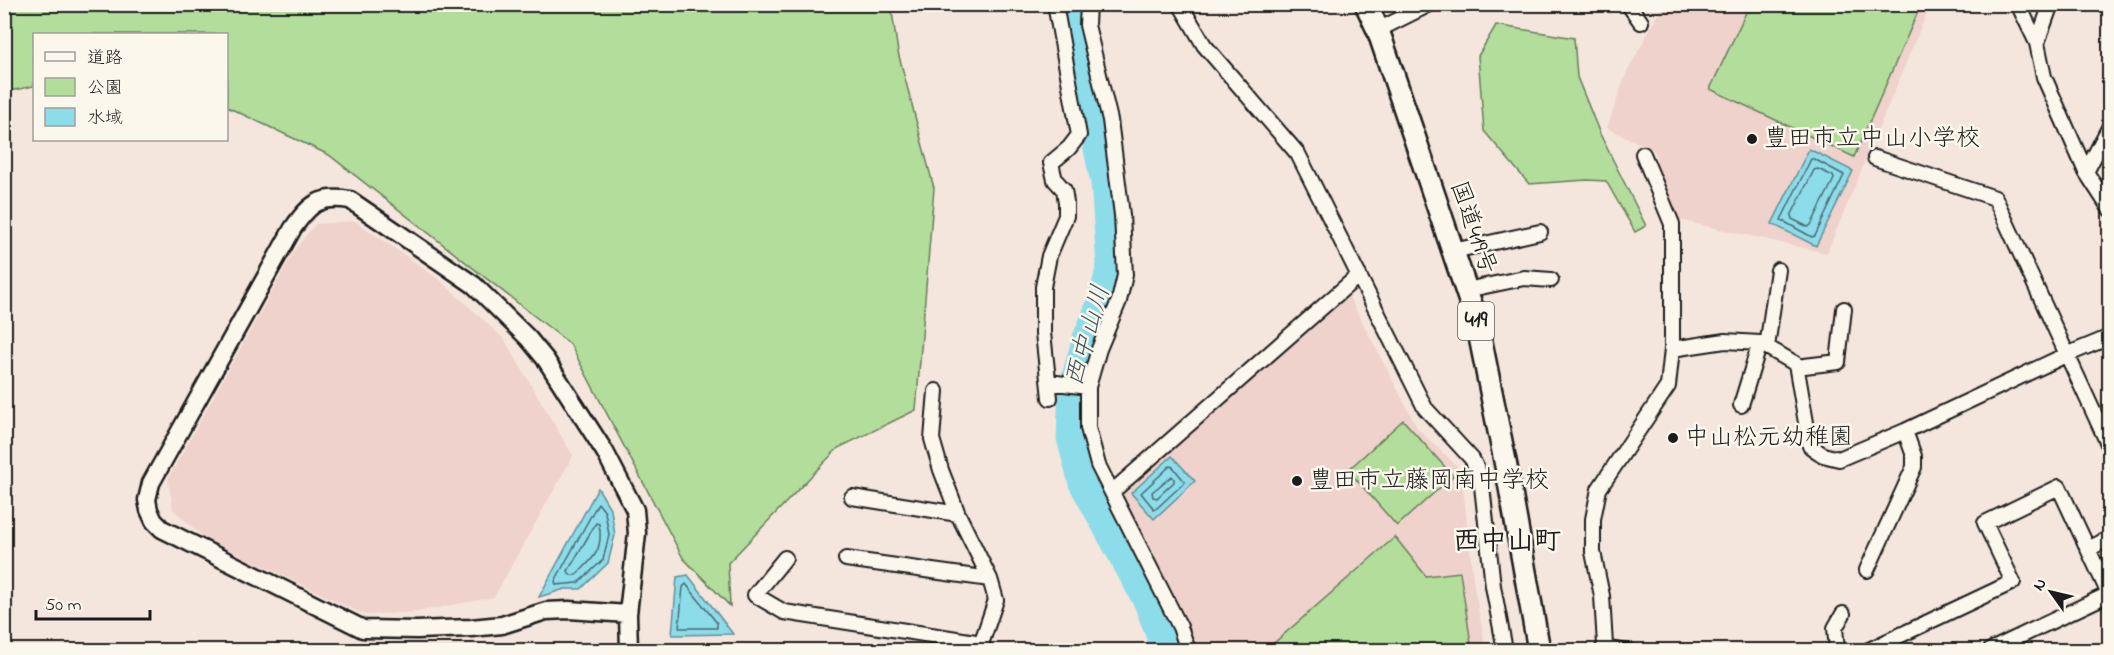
<svg xmlns="http://www.w3.org/2000/svg" width="2114" height="655" font-family="'Indie Flower','Klee One',sans-serif">
<style>
.built{fill:#eed2cb}
.green{fill:#b2dd9b;stroke:#677c5c;stroke-width:1.5}
.water{fill:#8ddcea;stroke:#608f98;stroke-width:1.5}
.lines{fill:none;stroke-linecap:round;stroke-linejoin:round}
.shore{stroke:#49696e;stroke-width:1.5}
.river{stroke:#8ddcea;stroke-width:27}
.service-casing{stroke:#1c1c1c;stroke-width:11}
.minor-casing{stroke:#1c1c1c;stroke-width:18}
.tertiary-casing{stroke:#1c1c1c;stroke-width:21}
.trunk-casing{stroke:#1c1c1c;stroke-width:26}
.service{stroke:#fbf7ec;stroke-width:7}
.minor{stroke:#fbf7ec;stroke-width:14}
.tertiary{stroke:#fbf7ec;stroke-width:16}
.trunk{stroke:#fbf7ec;stroke-width:21}
.poi-dot{fill:#1c1c1c;stroke:#fbf7ec;stroke-width:2}
.labels{text-anchor:middle;dominant-baseline:central;stroke-width:5;stroke-linejoin:round;paint-order:stroke}
.shield{fill:#fbf7ec;stroke:#5f5e5a;stroke-width:1.5}
.shield-label{font-size:22px;font-weight:bold;fill:#1c1c1c}
.poi-label{font-size:24px;fill:#1c1c1c;stroke:#fbf7ec;text-anchor:start}
.street-label{font-size:24px;fill:#1c1c1c;stroke:#fbf7ec}
.water-label{font-size:26px;font-style:italic;fill:#3e565a;stroke:#fbf7ec}
.quarter-label{font-size:27px;font-weight:bold;fill:#1c1c1c;stroke:#fbf7ec}
</style>
<rect width="100%" height="100%" fill="#f5e6dd"/>
<filter id="ink" filterUnits="userSpaceOnUse"><feTurbulence type="fractalNoise" baseFrequency=".0167" numOctaves="2"/><feDisplacementMap in="SourceGraphic" scale="12" xChannelSelector="R" yChannelSelector="G"/><feConvolveMatrix kernelMatrix="1 2 1 2 8 2 1 2 1" color-interpolation-filters="sRGB"/></filter>
<g filter="url(#ink)">
<!-- built -->
<path class="built" d="M1663 5H1930L1827 253 1674 219 1654 150 1607 128 1626 74Z
M355 221 440 280 504 339 573 456 494 597 416 612 365 615 203 537 173 509 168 479 296 248 316 224Z
M1346 291 1418 429 1461 470 1474 586 1486 650H1194L1153 566 1120 492Z"/>
<!-- green -->
<path class="green" d="M1750 4 1921 5 1854 157 1710 89Z
M4 5H891L898 52 934 188 916 410 838 448 728 563 730 606 683 558 570 344 329 155 227 107 226 34H34V86L5 92Z
M1496 25 1574 38 1577 77 1600 134 1646 226 1635 232 1606 181 1587 180 1529 184 1484 131 1478 56Z
M1403 420 1453 476 1397 526 1348 470Z
M1395 537 1426 576 1460 572 1472 650H1266Z"/>
<!-- water -->
<path class="water" d="M1809 149 1853 171 1816 246 1772 224Z
M1172 456 1195 481 1154 519 1131 493Z
M598 488 611 510 615 535 608 563 581 589H565L539 597Z
M688 575 733 634 672 635 677 577Z"/>
<g class="lines">
<!-- shore -->
<path class="shore" d="M1811 159H1814L1844 175 1815 236 1812 237 1781 220Z
M1818 169 1833 176 1834 179 1811 225 1808 227 1792 219 1791 216 1814 170Z
M1170 466 1173 467 1185 482 1157 508 1154 509 1141 493Z
M1172 476 1174 479V482L1157 498 1153 497 1152 492Z
M598 503 605 512 609 535 603 560 578 583 556 585 555 581Z
M596 523 599 524C604 550 593 559 576 575H570L568 571Z
M686 584 717 623V628H679L683 587Z"/>
<!-- river -->
<path class="river" d="M1073 4 1080 68 1104 182 1110 265 1102 299 1086 338 1072 388 1070 438 1082 483 1147 602 1165 650"/>
<defs>
<path id="service" d="M1605 645 1639 650"/>
<path id="minor" d="M1088 4 1087 25 1110 120 1122 215 1125 275 1119 301 1099 349 1088 387V428L1098 465 1180 627 1188 650
M1180 4 1204 45 1298 154 1425 408 1472 459 1481 477 1493 586 1505 650
M1628 4 1641 22
M2018 4 2037 43 2044 77 2086 172 2110 209
M1378 30 1430 4
M2037 43 2051 4
M1875 158 1995 198 2110 448
M2086 172 2110 126
M1453 251 1540 232
M1466 290 1524 278 1551 280
M1767 347 1778 270
M1672 349 1725 341 1760 343 1796 364 1810 446 1823 455 1839 459 1905 431 2066 355 2110 337
M1796 367 1838 362 1844 309
M1049 382 1088 387
M936 391 932 439 941 470 958 514 990 579 996 600 979 650
M1050 398 1043 333V287L1049 256 1066 216V202L1064 190 1055 180 1051 163 1069 148 1079 135 1055 4
M1741 405 1760 343
M1113 491 1359 275
M852 497 958 514
M2088 549 2110 538
M785 558 755 595 784 612 982 643
M846 559 990 579
M1867 570 1914 467V456L1905 431
M1602 650 1605 645 1602 596 1593 552V519L1599 489 1668 386 1672 349V224L1643 154
M1837 650 1835 628 1843 614
M1869 650 2013 582 1985 523 2059 487 2109 594 1991 650"/>
<path id="tertiary" d="M628 614 569 610 546 611 502 625 471 628 417 630 363 629 162 529 154 521 149 510 147 500 151 483 293 228C310 204 319 195 350 200L474 285 528 338 546 360 605 452 635 510 637 533 628 614 629 650"/>
<path id="trunk" d="M1366 4 1378 30 1477 322 1507 471 1539 650"/>
</defs>
<!-- service casing -->
<use href="#service" class="service-casing"/>
<!-- minor casing -->
<use href="#minor" class="minor-casing"/>
<!-- tertiary casing -->
<use href="#tertiary" class="tertiary-casing"/>
<!-- trunk casing -->
<use href="#trunk" class="trunk-casing"/>
<!-- service -->
<use href="#service" class="service"/>
<!-- minor -->
<use href="#minor" class="minor"/>
<!-- tertiary -->
<use href="#tertiary" class="tertiary"/>
<!-- trunk -->
<use href="#trunk" class="trunk"/>
</g>
</g>
<!-- markers -->
<g class="poi-dot">
<circle cx="1752" cy="139" r="6"/>
<circle cx="1673" cy="438" r="6"/>
<circle cx="1297" cy="481" r="6"/>
</g>
<g class="labels">
<!-- shield labels -->
<rect class="shield" x="1458" y="302" width="36" height="38" rx="4.5"/>
<g class="shield-label">
<text x="1476" y="321">419</text>
</g>
<!-- poi labels -->
<g class="poi-label">
<text x="1764" y="139">豊田市立中山小学校</text>
<text x="1685" y="438">中山松元幼稚園</text>
<text x="1309" y="481">豊田市立藤岡南中学校</text>
</g>
<!-- street labels -->
<g class="street-label">
<text transform="translate(1472 228) rotate(71)">国道419号</text>
</g>
<!-- water labels -->
<g class="water-label">
<text transform="translate(1089 336) rotate(-74)">西中山川</text>
</g>
<!-- quarter labels -->
<g class="quarter-label">
<text x="1507" y="542">西中山町</text>
</g>
</g>
<!-- margin -->
<rect width="2114" height="655" fill="none" stroke="#fbf7ec" stroke-width="24"/>
<rect x="12" y="12" width="2090" height="631" fill="none" stroke="#1c1c1c" stroke-width="2" filter="url(#ink)"/>
<!-- legend -->
<rect x="33" y="33" width="195" height="108" fill="#fbf7ec" stroke="#a29f99" stroke-width="1.5"/>
<rect x="45" y="52" width="30" height="9" fill="#fbf7ec" stroke="#a29f99" stroke-width="1.5"/>
<text x="87" y="63" font-size="18" fill="#1c1c1c">道路</text>
<rect x="45" y="78" width="30" height="18" fill="#b2dd9b" stroke="#a29f99" stroke-width="1.5"/>
<text x="87" y="93" font-size="18" fill="#1c1c1c">公園</text>
<rect x="45" y="108" width="30" height="18" fill="#8ddcea" stroke="#a29f99" stroke-width="1.5"/>
<text x="87" y="123" font-size="18" fill="#1c1c1c">水域</text>
<!-- north arrow -->
<g transform="translate(2051 592) rotate(304)" stroke="#fbf7ec" stroke-width="4.5" paint-order="stroke">
<path d="M0-4.5L10 22L0 15L-10 22Z" fill="#1c1c1c"/>
<text y="-9" font-size="16" font-weight="bold" text-anchor="middle" fill="#1c1c1c">N</text>
</g>
<!-- scale -->
<path d="M36 610v9h114v-9" fill="none" stroke="#1c1c1c" stroke-width="3"/>
<text x="45" y="610" font-size="18" fill="#1c1c1c" stroke="#fbf7ec" stroke-width="4.5" paint-order="stroke">50 m</text>
</svg>
